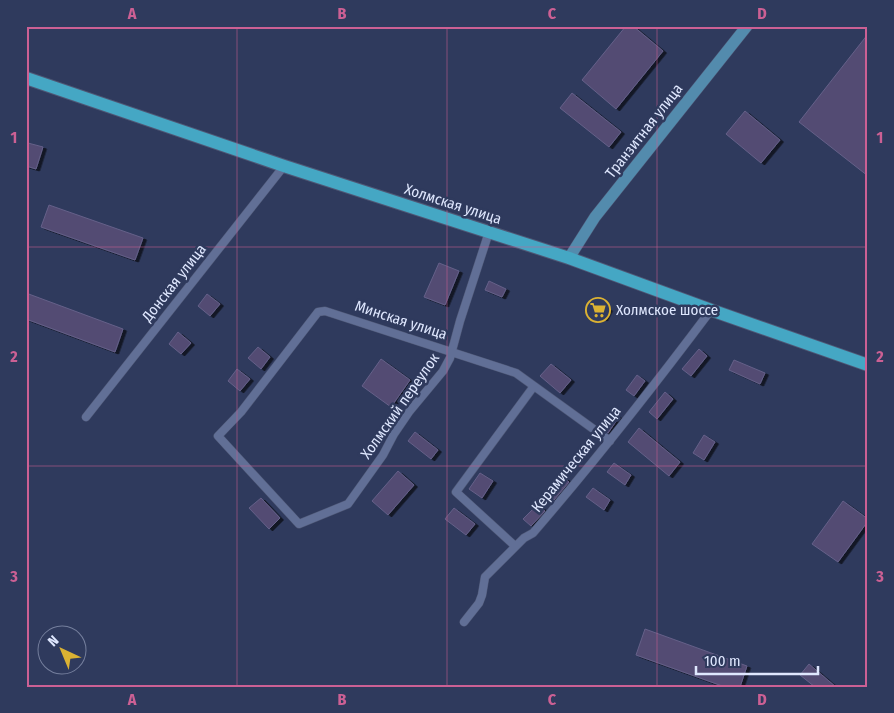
<svg xmlns="http://www.w3.org/2000/svg" width="894" height="713" font-family="'Fira Sans Condensed',sans-serif">
<style>
.building{fill:#524c73;stroke:#656089;filter:url(#shadow)}
.lines{fill:none;stroke-linecap:round;stroke-linejoin:round}
.minor-casing{stroke:#4f5876;stroke-width:9}
.secondary-casing{stroke:#4f5876;stroke-width:12}
.primary-casing{stroke:#4f5876;stroke-width:14}
.minor{stroke:#616f96;stroke-width:8}
.secondary{stroke:#538bad;stroke-width:11}
.primary{stroke:#45a7c4;stroke-width:12}
.grid{fill:none;stroke:#cc6094;stroke-width:1;stroke-opacity:0.55}
.labels{text-anchor:middle;dominant-baseline:central;stroke-width:5;stroke-linejoin:round;paint-order:stroke}
.street-label{font-size:15px;fill:#dfe7fe;stroke:#2f3a5d}
.poi-label{font-size:15px;fill:#dfe7fe;stroke:#2f3a5d;text-anchor:start}
.neatline{fill:none;stroke:#cc6094;stroke-width:2}
.grid-label{font-size:16px;text-anchor:middle;font-weight:bold;fill:#cc6094}
</style>
<defs>
<filter id="shadow"><feDropShadow dx="3.5" dy="2" stdDeviation="0" flood-color="#0009"/></filter>
</defs>
<rect width="100%" height="100%" fill="#2f3a5d"/>
<!-- building -->
<path class="building" d="M626 26H633L663 51 616 109 582 80Z
M868 34V176L799 122Z
M572 93 621 132 609 147 560 108Z
M745 111 780 140 761 163 726 134Z
M28 143 43 147 36 169 26 166V149Z
M49 205 143 238 135 260 41 227Z
M439 263 459 271 445 305 424 297Z
M489 281 506 289 502 297 485 290Z
M26 293 123 329 115 352 26 319Z
M207 294 220 304 210 316 198 306Z
M595 303 609 309 604 319 590 312Z
M178 332 191 343 181 354 169 344Z
M258 347 270 357 261 369 248 358Z
M699 349 707 356 691 376 682 369Z
M381 359 410 380 391 407 362 386Z
M734 360 765 373 760 384 729 370Z
M551 364 571 380 560 393 540 376Z
M237 369 250 379 240 391 228 381Z
M637 375 645 381 634 396 626 390Z
M665 392 673 399 657 419 649 412Z
M612 412 619 417 608 433 600 427Z
M639 428 680 462 669 476 628 442Z
M415 432 438 450 431 459 408 441Z
M704 435 715 442 704 460 693 453Z
M614 463 631 475 625 485 607 472Z
M398 471 414 485 388 515 372 501Z
M480 473 493 481 482 498 469 489Z
M562 475 569 482 554 500 546 493Z
M593 488 610 500 604 510 586 497Z
M261 498 280 518 269 529 249 508Z
M843 501 868 519V521L838 562 812 544Z
M538 504 545 511 531 526 523 519Z
M454 508 475 524 466 535 445 519Z
M645 629 747 666 740 687H725L636 655Z
M809 664 836 687H815L800 675Z"/>
<g class="lines">
<defs>
<path id="minor" d="M489 232 460 321 450 358 443 371 409 412 394 434 383 455 348 504 299 524 218 436 241 412 318 312 325 311 516 373 610 441
M86 417 284 166
M515 546 456 492 534 386
M464 622 479 603 482 595 485 577 524 538 533 533C595 461 654 386 711 310"/>
<path id="secondary" d="M569 258 595 217 747 26"/>
<path id="primary" d="M26 78 284 166 569 258 711 310 868 365"/>
</defs>
<!-- minor casing -->
<use href="#minor" class="minor-casing"/>
<!-- secondary casing -->
<use href="#secondary" class="secondary-casing"/>
<!-- primary casing -->
<use href="#primary" class="primary-casing"/>
<!-- minor -->
<use href="#minor" class="minor"/>
<!-- secondary -->
<use href="#secondary" class="secondary"/>
<!-- primary -->
<use href="#primary" class="primary"/>
</g>
<!-- grid -->
<path class="grid" d="M237 26V687M447 26V687M657 26V687M26 247H868M26 466H868"/>
<!-- icons -->
<defs>
<symbol id="supermarket-ring" viewBox="-11 -11 22 22"><circle r="9.5" fill="#2f3a5d" stroke="#dbb233" stroke-width="1.5"/><path d="M-6-5.5h2.5l.6 2H6L4.5 2H-2.5L-4.4-4H-6ZM-1.5 3.2a1.3 1.3 0 1 0 .1 0ZM3 3.2a1.3 1.3 0 1 0 .1 0Z" fill="#dbb233"/></symbol>
</defs>
<g fill-rule="evenodd">
<use href="#supermarket-ring" x="584" y="296" width="28" height="28"/>
</g>
<g class="labels">
<!-- street labels -->
<g class="street-label">
<text transform="translate(644 131) rotate(-52)">Транзитная улица</text>
<text transform="translate(453 204) rotate(18)">Холмская улица</text>
<text transform="translate(174 283) rotate(-52)">Донская улица</text>
<text transform="translate(401 320) rotate(18)">Минская улица</text>
<text transform="translate(400 406) rotate(-55)">Холмский переулок</text>
<text transform="translate(576 459) rotate(-51)">Керамическая улица</text>
</g>
<!-- poi labels -->
<g class="poi-label">
<text x="616" y="310">Холмское шоссе</text>
</g>
</g>
<!-- border -->
<rect width="894" height="713" fill="none" stroke="#2f3a5d" stroke-width="55"/>
<!-- north arrow -->
<g transform="translate(62 650) rotate(316)"><circle r="24" fill="#2f3a5d" stroke="#757f9d"/>
<path d="M0-4L9 19L0 12L-9 19Z" fill="#dbb233"/>
<text y="-8" font-size="14" font-weight="bold" text-anchor="middle" fill="#dfe7fe">N</text>
</g>
<!-- scale -->
<path d="M696 666v8h122v-8" fill="none" stroke="#dfe7fe" stroke-width="2.5"/>
<text x="704" y="666" font-size="15" fill="#dfe7fe" stroke="#2f3a5d" stroke-width="4" paint-order="stroke">100 m</text>
<rect x="28" y="28" width="838" height="658" class="neatline"/>
<g class="grid-label">
<text x="132" y="19">A</text>
<text x="342" y="19">B</text>
<text x="552" y="19">C</text>
<text x="762" y="19">D</text>
<text x="14" y="143">1</text>
<text x="880" y="143">1</text>
<text x="14" y="362">2</text>
<text x="880" y="362">2</text>
<text x="14" y="582">3</text>
<text x="880" y="582">3</text>
<text x="132" y="705">A</text>
<text x="342" y="705">B</text>
<text x="552" y="705">C</text>
<text x="762" y="705">D</text>
</g>
</svg>
